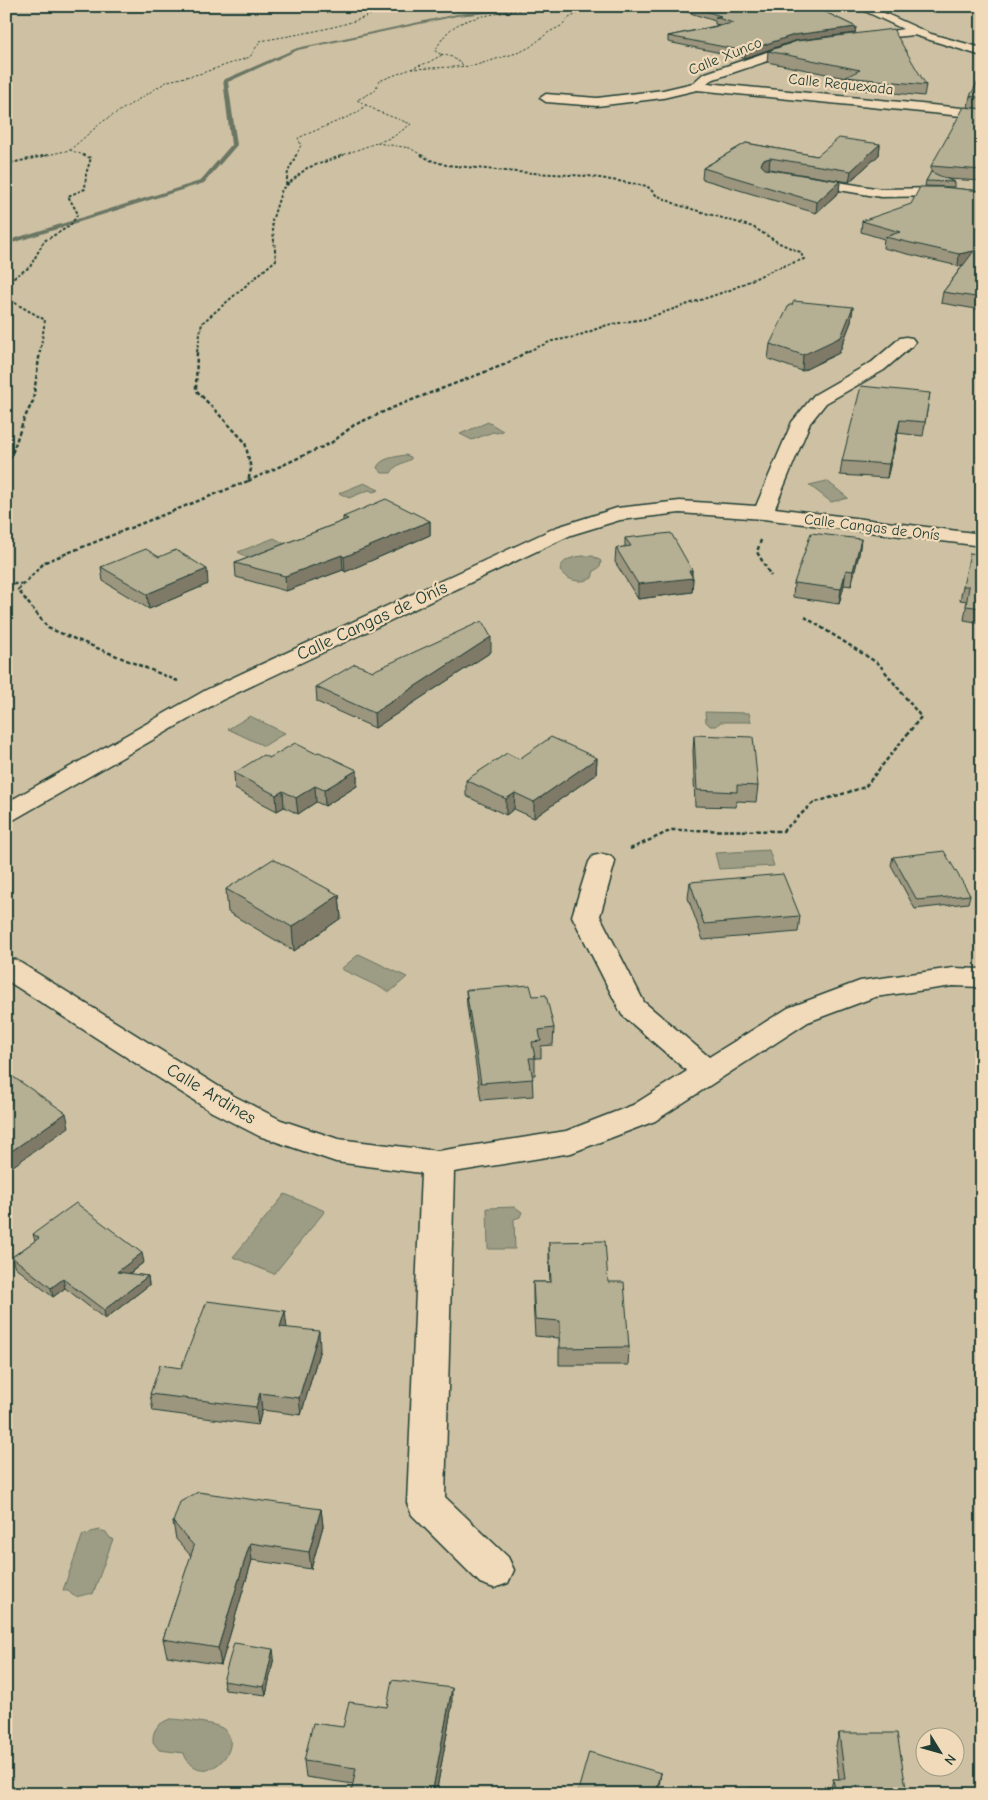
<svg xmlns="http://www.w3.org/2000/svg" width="988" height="1800" font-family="'Comic Neue',sans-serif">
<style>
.green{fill:#cec1a3;stroke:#767f6c;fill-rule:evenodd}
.water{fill:#9d9c84;stroke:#6b7664}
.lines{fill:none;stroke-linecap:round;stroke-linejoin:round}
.stream{fill:#6b7664;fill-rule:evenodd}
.minor-casing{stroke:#1f3d34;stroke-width:3}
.path-far2{stroke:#1f3d34;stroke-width:1;stroke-dasharray:2.5 2;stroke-linecap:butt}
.path-far1{stroke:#1f3d34;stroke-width:2;stroke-dasharray:3 2;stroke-linecap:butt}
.path{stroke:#1f3d34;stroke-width:2.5;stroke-dasharray:4 2.5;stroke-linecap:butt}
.minor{fill:#f0dab9;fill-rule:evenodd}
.wall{fill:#9c967f;stroke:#1f3d34}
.shaded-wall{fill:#7f7a68;stroke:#1f3d34}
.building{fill:#b5af94;stroke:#1f3d34}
.labels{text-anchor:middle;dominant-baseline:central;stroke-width:4.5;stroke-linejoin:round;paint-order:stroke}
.far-street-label{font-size:15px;fill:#1f3d34;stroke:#f0dab9}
.street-label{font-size:18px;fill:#1f3d34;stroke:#f0dab9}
</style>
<rect width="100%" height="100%" fill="#f0dab9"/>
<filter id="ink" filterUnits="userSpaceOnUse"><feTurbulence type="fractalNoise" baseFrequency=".02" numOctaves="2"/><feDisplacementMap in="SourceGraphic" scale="10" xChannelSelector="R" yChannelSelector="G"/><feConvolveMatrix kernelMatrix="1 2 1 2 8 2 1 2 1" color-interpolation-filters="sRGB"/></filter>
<g filter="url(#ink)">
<!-- green -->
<path class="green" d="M6 6H982V1794H6ZM926 1738H956V1768H926Z"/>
<!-- water -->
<path class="water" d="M488 422 503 431 497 433 493 432 472 440 460 434Z
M405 455 411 457V459C402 464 396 464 391 473H382L377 468C380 458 395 457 405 455Z
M827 481 848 498 831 502 809 485Z
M364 483 379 490 373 492 369 490 349 498 339 493Z
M274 538 287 545 251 560 238 552Z
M583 556H593L601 561 600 567 594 571 592 578C581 584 568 581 560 571 561 559 573 557 583 556Z
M705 712 749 713 751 722H720L717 726H710L706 722Z
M250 716 285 733 264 746 228 729Z
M769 850 774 866 719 869 715 853Z
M359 954 407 977 390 992 341 969Z
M285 1194 325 1211 274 1274 233 1257Z
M515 1207 522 1212 520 1217 514 1219 515 1249H488L487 1208Z
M100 1530 106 1532 110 1538 113 1539 93 1594C83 1592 76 1603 68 1590H63L83 1534 87 1535 91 1532Z
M170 1719C179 1719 212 1723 220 1727 247 1740 215 1783 192 1765 188 1762 185 1758 184 1753L159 1750 153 1742C152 1729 159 1723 170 1719Z"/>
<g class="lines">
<!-- stream -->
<path class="stream" d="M539 6H559L457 16 298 50 228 82 237 145 204 183 6 245V241L200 181 231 145 223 80 297 48 457 14Z"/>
<defs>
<path id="minor" d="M854 6H869L931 34 982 48V56L914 35 856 41 854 39 856 37 903 29Z
M802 42 806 44 808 46 806 48 711 80 707 83 982 110V118L697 90 663 98 597 106 546 102 540 98 546 94 597 98 663 90 693 83 703 74 790 44Z
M802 176 881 189 941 188 982 192V200L941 196 881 197 797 183 795 180 797 177Z
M906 337 912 338 915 342 912 346 884 370 826 403 810 423 775 508 982 534V546L763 519 680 513 620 520 571 535 222 700 15 819 6 822V803L206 690 557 527 617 508 680 501 756 506 792 422 814 395 872 362 900 338Z
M602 854 611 856 615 862 600 916 644 1002 709 1057 788 1008 860 981 953 968 982 969V987L953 986 875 997 808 1022 655 1121 571 1153 454 1172 445 1497 508 1557 514 1570 508 1583 494 1588 480 1583 412 1515 407 1503 421 1173 336 1162 259 1136 212 1112 6 980V958L16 960 234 1096 281 1120 338 1139 438 1151 566 1131 633 1105 687 1071 622 1015 572 916 589 862 593 856Z"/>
</defs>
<!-- minor casing -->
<use href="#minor" class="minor-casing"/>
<!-- path-far2 -->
<path class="path-far2" d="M441 54 452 57 463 65H461
M411 69 473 66 520 52 530 47 549 32 563 25 567 19 592 6
M377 143 410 148 423 156
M70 150 86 156
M43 156 70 150 102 122 168 81 199 74 250 57 260 41C287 36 367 25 383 6
M296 156 301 145 298 138 357 113 366 105
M340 156 393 137 411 124 379 112 357 100 375 91 379 81 429 62 442 55 435 51C440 42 445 33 454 27 474 13 519 12 544 6"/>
<!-- path-far1 -->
<path class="path-far1" d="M421 155 430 160 446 165 516 172 588 176 647 186 656 195 678 205 753 227 779 243 800 252 804 259 775 269 730 290 644 319 607 325 575 337 552 341 526 352
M6 164 48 155
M286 185 288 172 296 155
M6 284 9 280 30 267 44 241 70 226 78 214 68 196 85 189 86 174 91 158 82 155
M6 298 45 320 40 352
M197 352 202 323 276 260 272 221 282 189 307 168 344 155"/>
<!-- path -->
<path class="path" d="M6 471 24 419 33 401 40 351
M248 481 331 443 354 425 399 405 506 364 528 351
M761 540 757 552 771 576
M6 584H23
M178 681 48 628 18 590 45 562 248 481 251 469 245 442 196 390 197 351
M630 849 672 830 783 831 813 803 865 787 921 717 879 664 805 617"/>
<!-- minor -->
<use href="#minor" class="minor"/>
</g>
<!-- wall -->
<path class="wall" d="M678 6H813L856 27 855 33 794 41 745 58 668 42V36L720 25 715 24V21L678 9Z
M972 6H982V9Z
M797 41 926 85 924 96 845 88 846 78 767 62 768 51Z
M982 75V109L968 107 970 96Z
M982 109V181L947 179 954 182V187L925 186 926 181 931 172V166Z
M746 143 817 156 880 144 879 155 849 182 769 169 768 170 840 181 839 192 816 213 702 179 703 168Z
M982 191V310L941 303 943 292 963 265 958 266 883 248 884 239 861 232 862 221Z
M853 307 851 322 839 353 802 371 768 359 770 344Z
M930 393 923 436 898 433 887 478 840 475 842 461Z
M343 517 430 521V535L345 572 343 570 286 591 236 577 235 563 343 521Z
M625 538 692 570V575L693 578 692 592 638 599 615 562 616 548 625 547Z
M861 539 859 554 851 586 844 585 839 604 793 597 794 583Z
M982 552V623L964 620 967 601 960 600 963 586 978 554Z
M159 557 208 584 149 609 103 581 101 567Z
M491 652 375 728 317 702 316 687 373 671Z
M694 735 758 786 756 802 737 801 736 807 695 806 693 751Z
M315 753 357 770V786L325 806 316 802 298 814 284 807 277 811 235 789 234 773 269 758Z
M597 758 596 774 534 818 514 809 506 815 466 796V780Z
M893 857 970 895 968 903 915 909 891 865Z
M690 882 800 916 798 932 703 940 688 898Z
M226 889 339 895 341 918 294 951 228 912Z
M466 990 533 996 554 1028 553 1045 541 1046V1058H535V1075H532L533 1096 481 1100 467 1006Z
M33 1234 144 1262 129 1274 148 1276 149 1285 105 1319 65 1288 53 1297 14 1266 12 1257 35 1241Z
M549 1242 608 1282 629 1347 628 1365H559V1338L535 1336 533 1299V1282H550L549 1259Z
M287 1328 320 1349 301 1415 262 1410 258 1425 153 1411 150 1394 181 1368Z
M321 1509 323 1526 311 1569 252 1560 221 1665 167 1656 163 1639 191 1556 176 1539 173 1522Z
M274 1657 266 1695 225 1690 223 1681Z
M452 1705 436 1794H351L353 1784 306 1777 304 1761 343 1727 387 1707Z
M839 1733 907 1794H749V1788L831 1789 833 1779H839L835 1750Z"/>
<!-- shaded-wall -->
<path class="shaded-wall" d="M856 27 855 33 794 41 745 58V51L794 35Z
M880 144 879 155 849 182 851 171Z
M770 158 769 169 762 171 761 165 763 160Z
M840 181 839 192 816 213 817 202Z
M974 251 972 263 958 266 959 254Z
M853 307 851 322 839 353 802 371 803 355Z
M900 420 898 433 887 478 889 464Z
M430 521V535L345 572 344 557Z
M861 539 859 554 851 586 853 571Z
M342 555 343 570 286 591 285 576Z
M207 569 208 584 149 609 147 594Z
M692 570 691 578H693L692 592 638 599V584Z
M846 570 844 585 839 604 841 589Z
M491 637V652L375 728 374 713Z
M597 758 596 774 534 818V802Z
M357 770V786L325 806 324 790Z
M315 786 316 802 298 814 296 798Z
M283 791 284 807 277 811 276 795Z
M515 793 514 809 506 815V799Z
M339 895 341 918 294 951 292 927Z
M66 1113 69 1127 6 1171V1155Z
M142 1253 144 1262 119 1281 117 1272Z
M148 1276 149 1285 105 1319 104 1310Z
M63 1279 65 1288 53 1297 51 1288Z
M285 1311 287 1328 280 1327Z
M319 1331 320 1349 301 1415 299 1398Z
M260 1393 262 1410 258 1425 256 1407Z
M321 1509 323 1526 311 1569 309 1552Z
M250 1543 252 1560 221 1665 218 1648Z
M273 1649 274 1657 266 1695 264 1687Z
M452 1688V1705L436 1794H432Z
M661 1773 658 1794H656Z"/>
<!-- building -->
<path class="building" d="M689 6H813L856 27 794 35 745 51 668 36 733 23 715 17 721 16Z
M893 29 926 85 846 77 860 70 768 51 797 41Z
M982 75V98L970 96Z
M964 107 982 109V170L931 166Z
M839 138 880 144 851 171 770 158 763 160 761 165 765 169 840 181 817 202 703 168 746 143 817 156Z
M931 172 954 182 926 181Z
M920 187H942L982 191V298L943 292 974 251 959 254 885 237 900 232 862 221 911 204Z
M794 301 853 307 841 337 803 355 770 344 789 305H792Z
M861 386 930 393 925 422 900 420 889 464 842 461Z
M386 499 430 521 344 557 342 555 285 576 235 563 348 519 343 517Z
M671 533 692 570 689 571 693 578 638 584 616 548 631 546 625 538Z
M811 533 861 539 853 571 846 570 841 589 794 583Z
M146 549 159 557 176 550 207 569 147 594 101 567Z
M979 551 982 552V608L966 606 969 586H963L970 553 978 554Z
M482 621 491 637 374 713 316 687 355 664 373 671Z
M694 735 753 737 758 786 737 785V792L697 790Z
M551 737 597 758 534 802 515 793 506 799 466 780 507 753 519 759Z
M295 743 315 753 319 752 357 770 324 790 315 786 296 798 283 791 276 795 234 773 263 755 269 758Z
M944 851 970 895 917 900 893 857Z
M273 859 339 895 292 927 226 889Z
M783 874 800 916 704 924 690 882Z
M530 985 533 996 546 995 554 1028 539 1030 541 1041 532 1042 535 1058H529L533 1079 481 1083 466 990Z
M6 1072 66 1113 6 1155Z
M76 1203 142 1253 117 1272 148 1276 104 1310 63 1279 51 1288 12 1257 39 1238 33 1234Z
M605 1241 608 1282H624L629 1347 560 1348V1321L535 1319 533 1282H551L549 1242Z
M207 1301 285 1311 280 1327 319 1331 299 1398 260 1393 256 1407 150 1394 160 1365 181 1368Z
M198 1492 321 1509 309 1552 250 1543 218 1648 163 1639 194 1546 173 1522 180 1502Z
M234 1643 273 1649 264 1687 223 1681Z
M392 1680 452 1688 432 1794H351L356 1768 304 1761 313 1723 343 1727 349 1702 387 1707Z
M839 1733H897L907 1794H750L749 1788 835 1789 833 1779H845Z
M589 1752 661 1773 656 1794H577Z"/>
</g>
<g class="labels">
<!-- far-street labels -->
<g class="far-street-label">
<text transform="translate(725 56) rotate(-22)">Calle Xunco</text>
<text transform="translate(841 84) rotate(6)">Calle Requexada</text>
<text transform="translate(872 527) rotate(7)">Calle Cangas de Onís</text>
</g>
<!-- street labels -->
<g class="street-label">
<text transform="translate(372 621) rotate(-25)">Calle Cangas de Onís</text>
<text transform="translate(211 1094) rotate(31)">Calle Ardines</text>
</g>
</g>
<!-- margin -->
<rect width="988" height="1800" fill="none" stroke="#f0dab9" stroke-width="25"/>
<rect x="12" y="12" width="963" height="1775" fill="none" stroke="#1f3d34" stroke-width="2" filter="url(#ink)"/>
<!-- north arrow -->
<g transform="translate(940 1752) rotate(127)"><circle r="24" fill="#f0dab9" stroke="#9c9b84"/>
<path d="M0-4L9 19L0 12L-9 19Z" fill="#1f3d34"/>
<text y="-8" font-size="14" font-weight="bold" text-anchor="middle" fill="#1f3d34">N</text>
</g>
</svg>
